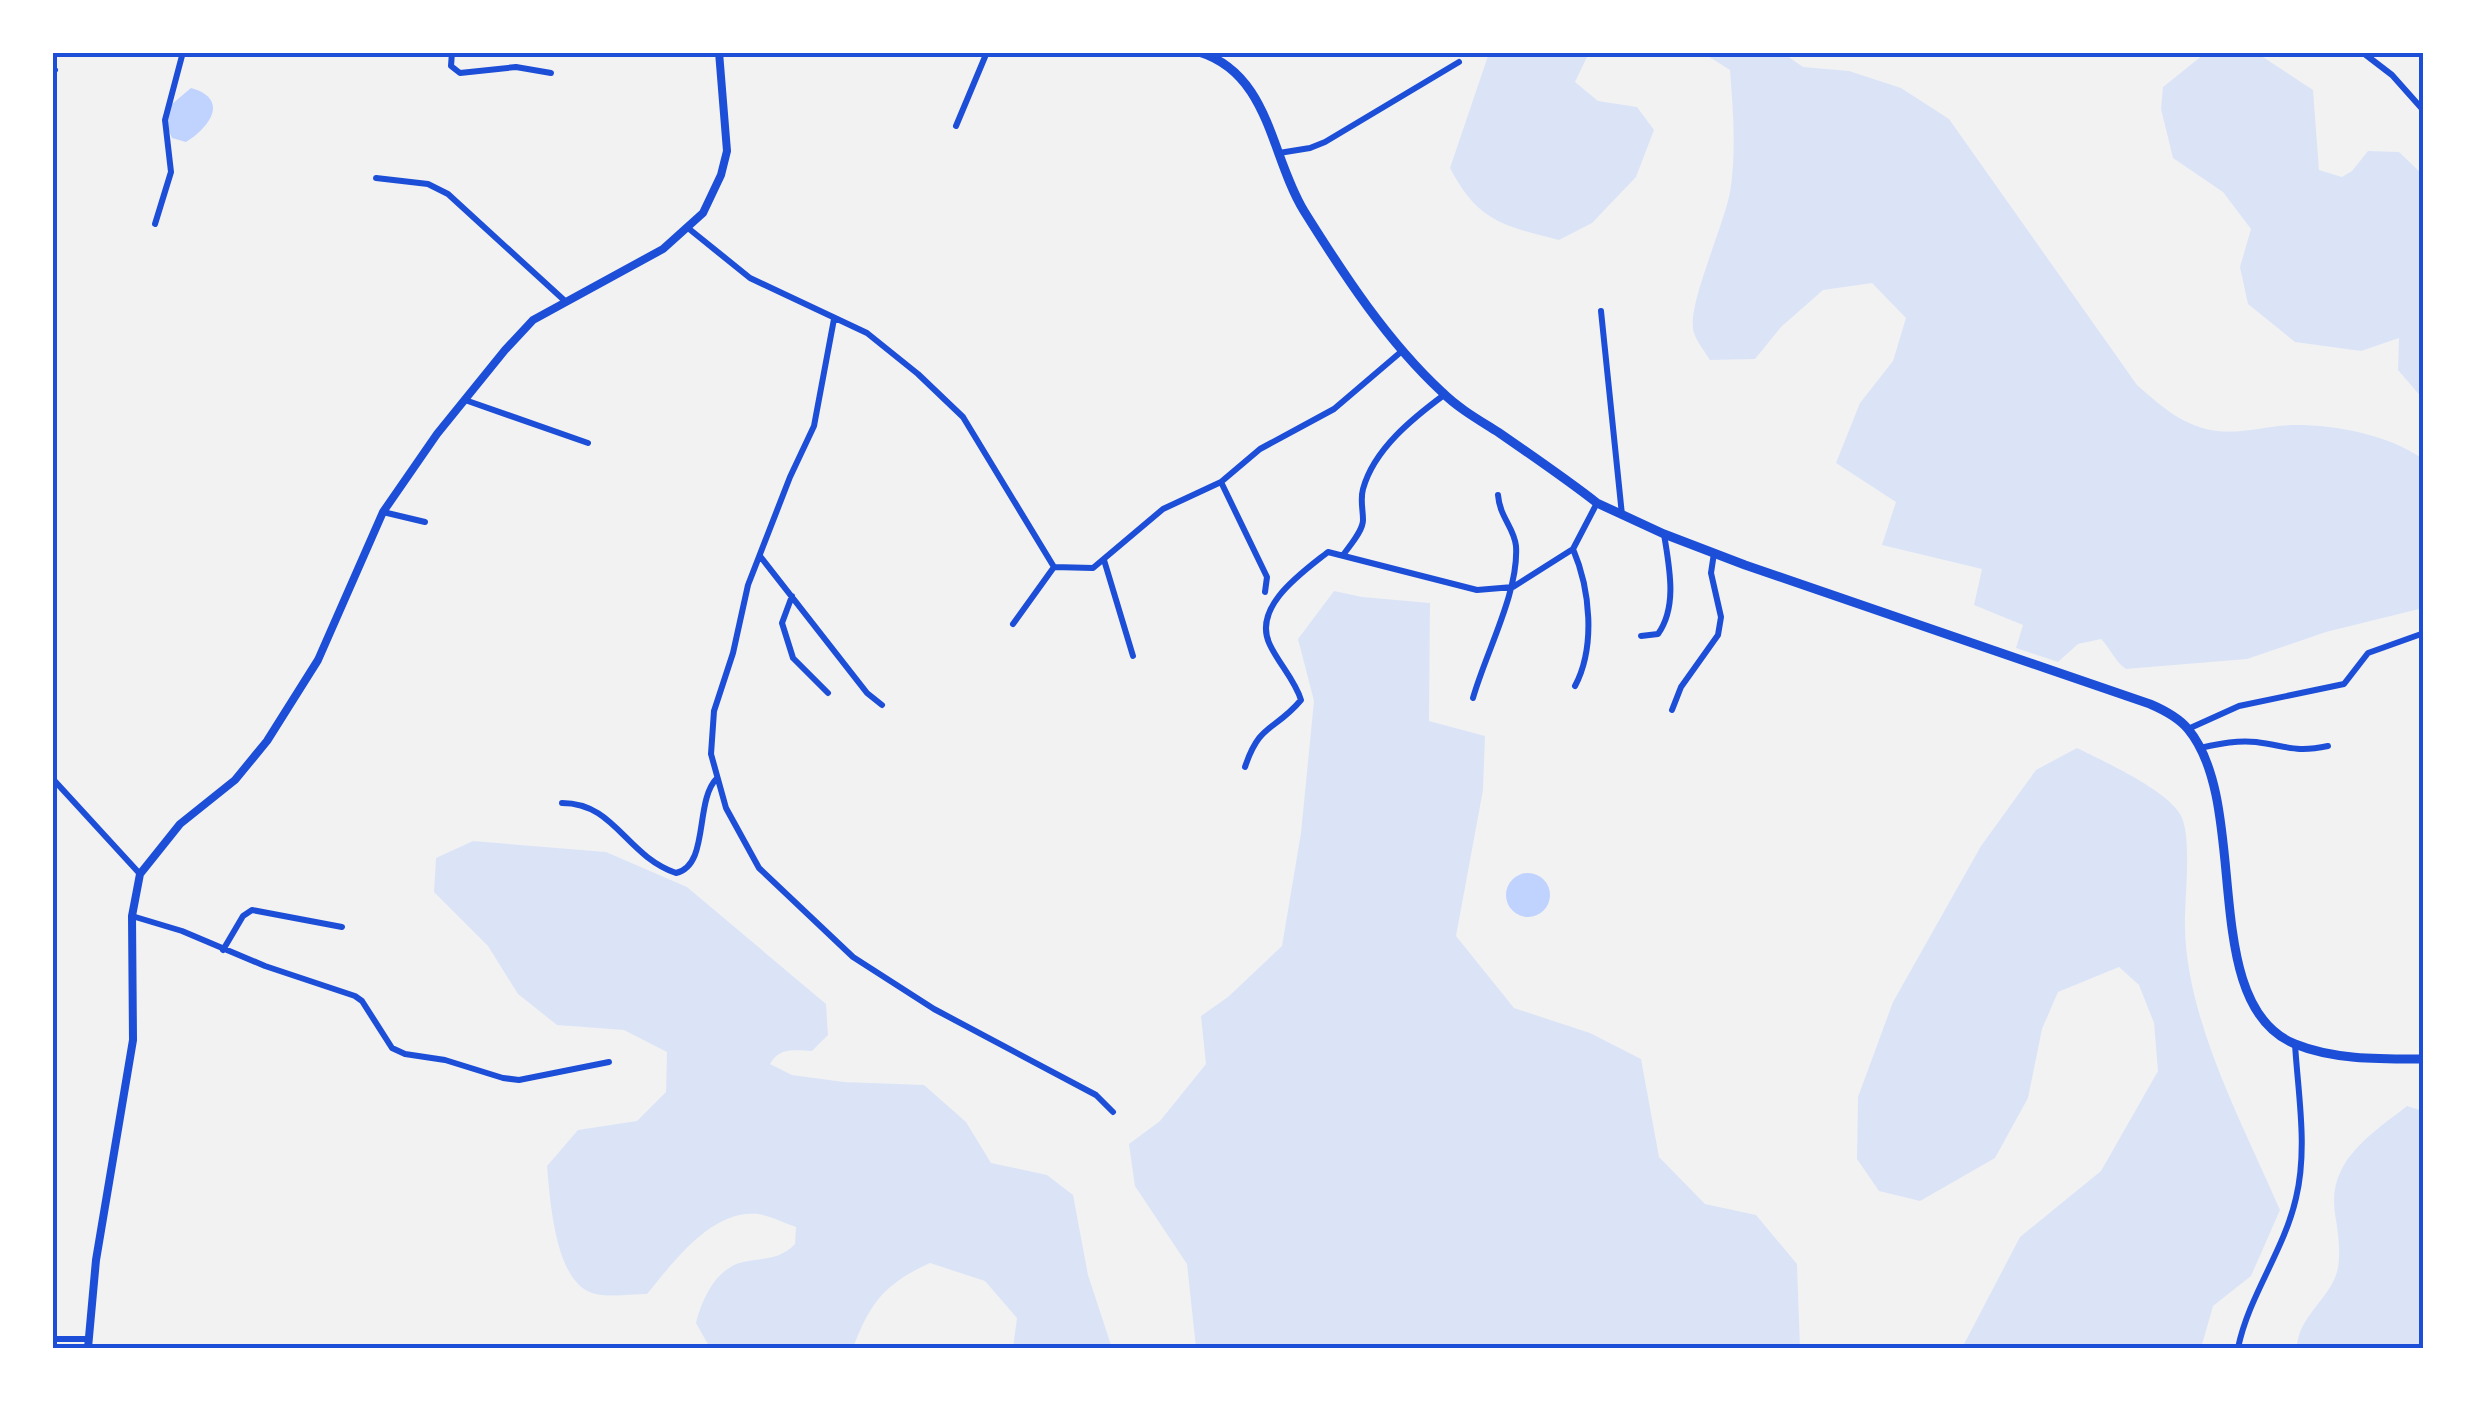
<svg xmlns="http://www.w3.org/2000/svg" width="2476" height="1401" font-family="Overpass,sans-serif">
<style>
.green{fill:#dbe4f7}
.water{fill:#bfd3fe}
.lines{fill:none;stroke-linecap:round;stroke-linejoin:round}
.minor{stroke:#1d4ed8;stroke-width:6}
.tertiary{stroke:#1d4ed8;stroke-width:8}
.secondary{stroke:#1d4ed8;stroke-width:9}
.neatline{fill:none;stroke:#1d4ed8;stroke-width:4}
</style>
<rect width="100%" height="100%" fill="#f2f2f2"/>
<!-- green -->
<path class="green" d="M1489 53H1606L1587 57 1575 82 1598 101 1637 107 1654 130 1636 177 1592 223 1559 240C1504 226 1478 222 1450 168Z
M1703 53H1783L1803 67 1849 71 1901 88 1949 119 2137 385C2161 406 2184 427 2217 431 2243 434 2270 425 2296 425 2337 425 2389 435 2423 459V608L2326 632 2247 659 2126 669C2115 662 2111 649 2101 639L2078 644 2058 662 2016 648 2023 625 1974 605 1982 569 1882 545 1896 502 1836 463 1860 403 1893 361 1906 318 1872 283 1823 290 1781 327 1755 359 1710 360C1705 352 1697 342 1694 333 1685 307 1727 221 1731 186 1736 147 1733 109 1730 70Z
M2203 55 2263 57 2313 90 2319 170 2342 177 2352 171 2368 151 2399 152 2423 175V399L2398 370 2399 338 2361 351 2295 342 2248 304 2240 267 2251 229 2223 192 2173 158 2161 109 2163 87Z
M1334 591 1362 597 1430 603 1429 721 1485 736 1483 790 1456 936 1514 1008 1590 1033 1641 1059 1659 1157 1705 1204 1756 1215 1797 1264 1800 1348H1196L1187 1264 1135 1186 1129 1144 1160 1121 1206 1064 1201 1016 1228 997 1282 946 1301 833 1314 701 1298 639Z
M2077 748C2103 761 2165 789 2180 814 2193 834 2184 902 2185 928 2187 1022 2243 1124 2280 1210L2251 1276 2213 1306 2201 1348H1962L2020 1237 2101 1171 2158 1071 2154 1023 2139 985 2119 967 2058 992 2042 1029 2028 1098 1995 1158 1920 1201 1879 1191 1857 1159 1858 1097 1893 1002 1981 846 2036 770Z
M473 841 606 852 687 887 826 1004 828 1035 812 1051C795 1050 779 1047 770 1064L792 1075 844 1082 924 1085 966 1122 991 1163 1047 1175 1073 1195 1088 1275 1112 1348H1013L1017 1318 985 1281 930 1263C884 1284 870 1303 853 1348H710L696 1323C702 1299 716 1268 743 1262 765 1257 778 1261 795 1244L796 1227C784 1223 770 1216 758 1214 711 1209 673 1263 647 1294 631 1294 607 1298 592 1293 555 1281 550 1200 547 1166L578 1130 637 1121 666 1092 667 1052 624 1030 557 1025 518 994 488 946 434 892 436 858Z
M2407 1106 2423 1111V1348H2297C2297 1319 2326 1302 2336 1275 2342 1259 2338 1231 2335 1214 2327 1161 2370 1135 2407 1106Z"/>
<!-- water -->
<path class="water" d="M191 88C230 99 210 127 186 142L172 138 166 124 172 104Z
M1506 895a22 22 0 1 1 44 0a22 22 0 1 1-44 0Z"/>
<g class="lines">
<!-- minor -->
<path class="minor" d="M452 52 451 66 460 73 516 67 551 73
M2362 52 2392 75 2424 111
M52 68 55 70
M956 126 987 52
M1279 153 1310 148 1325 142 1459 62
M376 178 428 184 448 194 565 301
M155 224 171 172 165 120 183 52
M688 228 750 278 867 333 918 374 963 417 1054 567 1013 624
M1601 311 1622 515
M834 319 814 426 790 477 748 585 733 653 714 711 711 754 726 808 759 868 853 957 934 1009 1096 1095 1113 1112
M465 400 588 443
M1221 482 1267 577 1265 592
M383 512 425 522
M1573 549C1590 589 1596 646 1575 686
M1344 554C1350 545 1363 531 1363 520 1363 509 1360 500 1363 489 1374 449 1413 418 1444 395
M760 556 867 693 882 705
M1104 560 1133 656
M1054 567 1093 568 1163 509 1221 482 1260 449 1334 409 1402 351
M792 596 782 623 793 658 828 693
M1641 636 1658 634C1678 606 1669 566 1664 534
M1473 698C1486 652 1519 592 1516 546 1514 527 1500 518 1498 495
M1672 710 1681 687 1718 635 1721 617 1711 573 1714 553
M2188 729 2239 706 2344 684 2368 653 2424 633
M2200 748C2219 744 2236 740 2256 742 2287 746 2295 753 2328 746
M1245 767C1260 722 1274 732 1301 700 1295 680 1279 664 1270 645 1251 607 1303 572 1328 552L1477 590 1513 587 1573 549 1597 503
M52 778 140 874
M562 803C615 803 625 855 676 873 710 865 694 801 717 778
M132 916 182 931 265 966 355 996 362 1001 392 1048 405 1054 445 1060 503 1078 519 1080 609 1062
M223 950 243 916 252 910 342 927
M52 1339H89
M2238 1348C2249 1295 2284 1251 2296 1198 2308 1148 2298 1094 2295 1044"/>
<!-- tertiary -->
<path class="tertiary" d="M88 1348 96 1260 133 1040 132 916 140 874 180 824 235 780 267 741 318 660 383 512 437 434 505 350 533 320 663 249 703 213 721 175 727 151 719 52"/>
<!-- secondary -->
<path class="secondary" d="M1199 52C1270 74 1270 155 1304 211 1344 275 1387 341 1442 392 1458 408 1479 420 1498 432 1531 455 1565 478 1597 503L1664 534 1745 565 2150 704C2164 710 2178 717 2188 729 2252 806 2197 1004 2295 1044 2334 1060 2381 1059 2424 1059"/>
</g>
<!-- border -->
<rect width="2476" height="1401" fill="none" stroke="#ffffff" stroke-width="110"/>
<rect x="55" y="55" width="2366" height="1291" class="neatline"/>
</svg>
